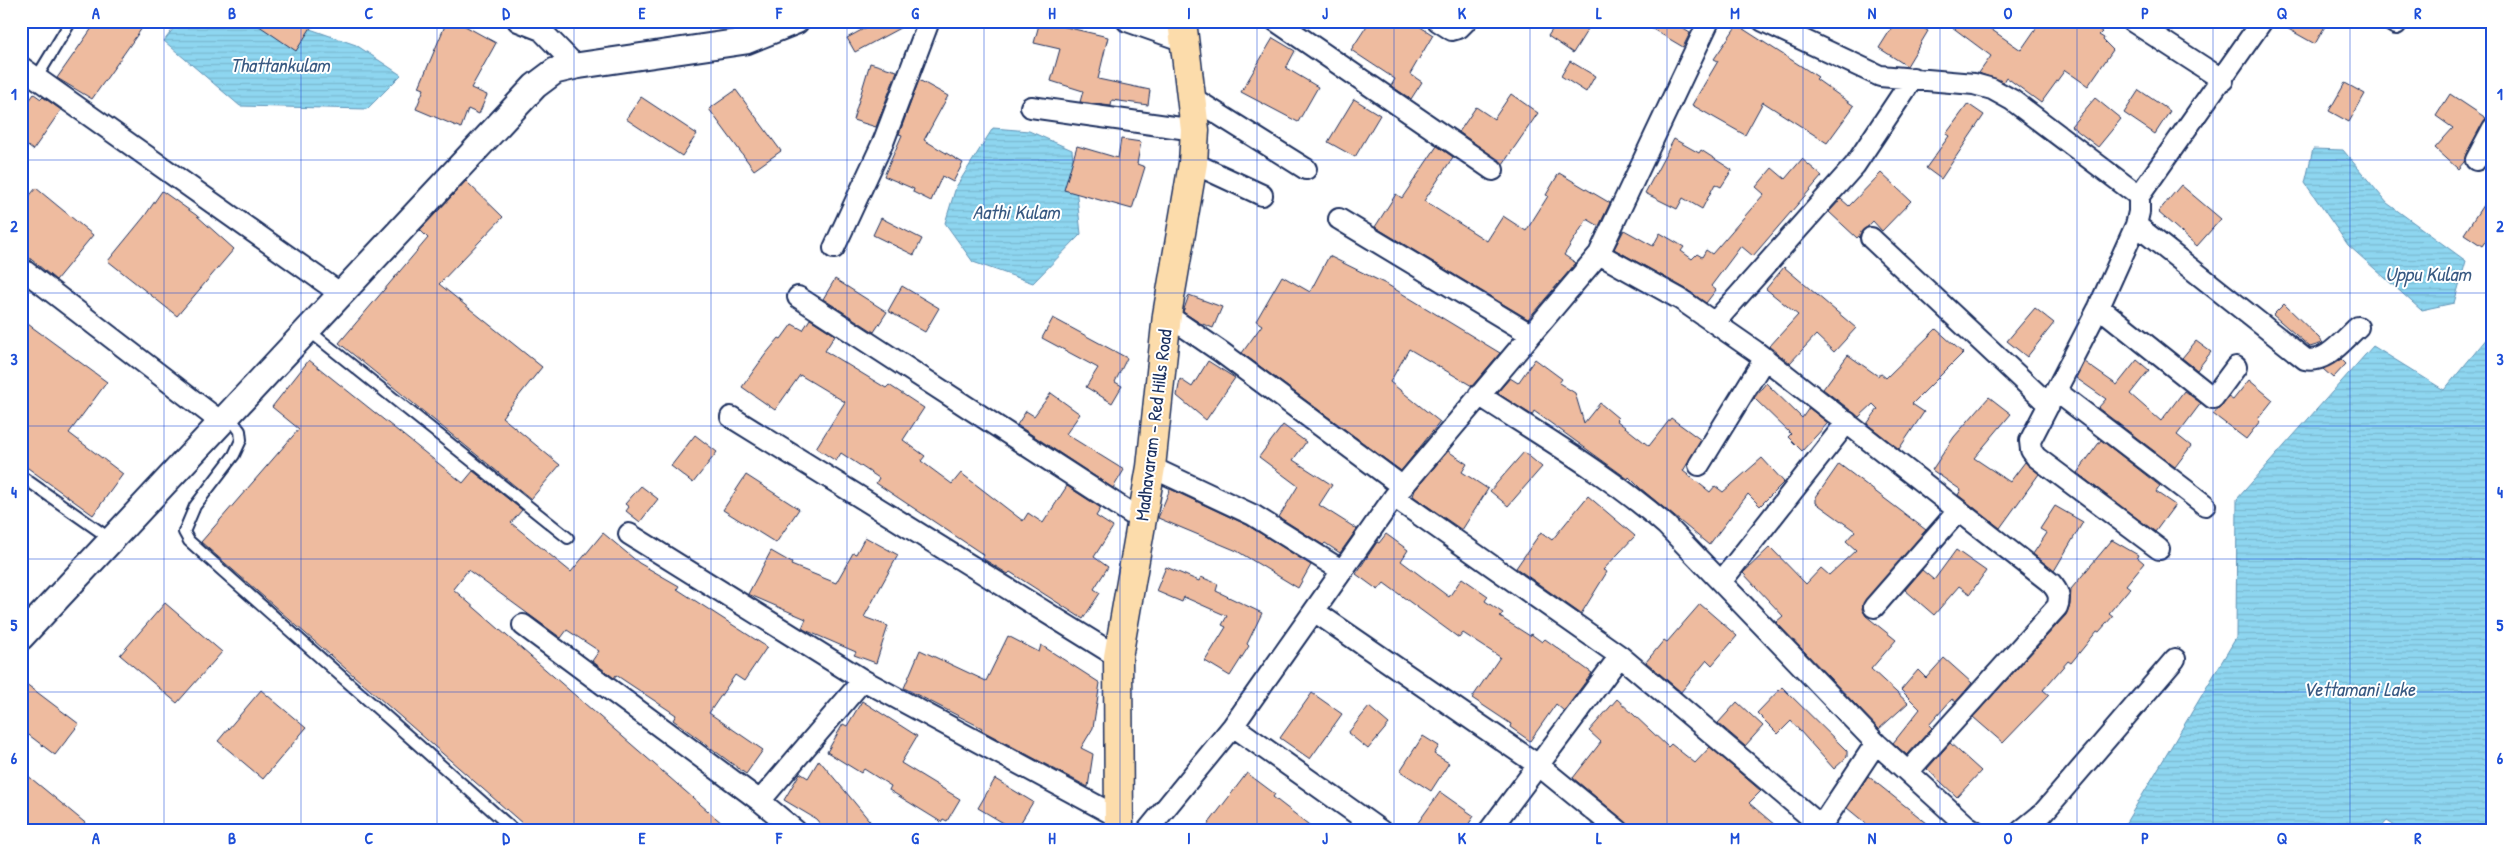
<svg xmlns="http://www.w3.org/2000/svg" width="2514" height="852" font-family="'Patrick Hand',sans-serif">
<style>
.water{fill:url(#water-rules);stroke:#6093b6}
.building{fill:#eebb9f;stroke:#1b2f5e}
.lines{fill:none;stroke-linecap:round;stroke-linejoin:round}
.service-casing{stroke:#1b2f5e;stroke-width:14}
.minor-casing{stroke:#1b2f5e;stroke-width:24}
.tertiary-casing{stroke:#1b2f5e;stroke-width:29}
.primary-casing{stroke:#1b2f5e;stroke-width:31}
.service{stroke:#fff;stroke-width:10}
.minor{stroke:#fff;stroke-width:20}
.tertiary{stroke:#fff;stroke-width:25}
.primary{stroke:#fcdcab;stroke-width:28}
.grid{fill:none;stroke:#1d4ed8;stroke-width:1;stroke-opacity:0.55}
.labels{text-anchor:middle;dominant-baseline:central;stroke-width:4;stroke-linejoin:round;paint-order:stroke}
.street-label{font-size:19px;fill:#1b2f5e;stroke:#fff}
.water-label{font-size:20px;font-style:italic;fill:#385982;stroke:#fff}
.neatline{fill:none;stroke:#1d4ed8;stroke-width:2}
.grid-label{font-size:16px;text-anchor:middle;font-weight:bold;fill:#1d4ed8}
</style>
<defs>
<pattern id="water-rules" width="6" height="5" patternUnits="userSpaceOnUse" patternTransform="scale(1.25)"><rect width="6" height="5" fill="#8ed6f0"/><path d="M0 2.5h6" fill="none" stroke="#7ab8d0"/></pattern>
</defs>
<rect width="100%" height="100%" fill="#fff"/>
<filter id="ink" filterUnits="userSpaceOnUse"><feTurbulence type="fractalNoise" baseFrequency=".02" numOctaves="2"/><feDisplacementMap in="SourceGraphic" scale="10" xChannelSelector="R" yChannelSelector="G"/><feConvolveMatrix kernelMatrix="1 2 1 2 8 2 1 2 1" color-interpolation-filters="sRGB"/></filter>
<g filter="url(#ink)">
<!-- water -->
<path class="water" d="M179 21H287L356 45 401 75 367 109 240 106 164 41Z
M993 128 1029 131 1072 150 1081 234 1033 283 973 262 945 223 956 187Z
M2313 149 2343 150 2387 203 2466 261 2454 303 2421 310 2348 245 2305 183Z
M2493 331V831H2403L2387 821 2378 831H2121L2236 638 2237 499 2373 346 2444 390Z"/>
<!-- building -->
<path class="building" d="M97 21H147L92 99 57 78Z
M252 21H315L296 51Z
M447 21H456L496 43 471 88 487 95 479 114 468 109 461 128 416 109 424 89 419 87Z
M878 21H913L855 52 847 38Z
M1040 21 1108 37 1098 79 1150 90 1148 105 1112 100 1111 106 1080 102 1083 91 1051 81 1060 49 1034 43Z
M1370 21H1411L1433 35 1410 74 1422 82 1411 99 1391 86 1395 79 1351 50Z
M1558 21H1593L1573 53 1548 36Z
M1639 21H1670L1690 33 1683 47Z
M1896 21H1912L1928 31 1907 66 1879 48Z
M1944 21H1979L2021 50 2041 21H2087L2102 32 2099 35 2104 38 2103 40 2113 50 2088 86 2065 70 2041 103 2006 77 2003 82 1979 73 1991 56Z
M2274 21H2328L2315 44Z
M1737 25 1818 77 1816 79 1854 106 1827 143 1763 102 1745 135 1692 105 1718 61 1714 59Z
M1273 38 1295 51 1286 68 1318 87 1298 122 1241 92Z
M1570 61 1595 76 1586 92 1561 76Z
M870 63 897 71 876 127 853 120Z
M919 80 948 96 924 140 963 163 953 182 942 176 931 201 913 192 914 189 884 176 902 135 899 134Z
M2345 83 2365 94 2349 122 2329 111Z
M736 90 781 151 754 170 709 109Z
M2139 90 2170 111 2155 134 2124 113Z
M34 94 41 99 43 97 61 110 33 150 21 141V112Z
M1511 94 1538 113 1503 164 1459 132 1476 107 1494 119Z
M2450 94 2486 118 2466 154 2464 162 2458 169 2435 148 2453 128 2436 116Z
M641 97 697 134 682 156 626 119Z
M2095 98 2121 119 2098 147 2071 126Z
M1354 99 1380 115 1355 157 1328 142Z
M1968 104 1984 115 1941 179 1926 168 1949 136 1946 134Z
M1121 139 1141 142 1137 164 1145 167 1132 209 1064 190 1077 146 1118 158Z
M1674 139 1699 153 1701 150 1732 170 1721 187 1715 184 1702 209 1683 198 1677 209 1645 193Z
M1437 146 1453 157 1424 201 1487 241 1503 216 1526 231 1548 196 1546 195 1559 173 1610 203 1599 226 1587 219 1564 255 1576 263 1528 319 1375 227 1396 194 1402 198Z
M1802 159 1822 176 1753 256 1741 246 1711 286 1716 290 1706 303 1686 289 1614 249 1624 230 1653 246 1660 233 1684 247 1681 251 1692 259 1697 254 1702 257 1706 250 1712 254 1764 194 1756 187 1772 168 1785 179Z
M1881 173 1911 201 1882 231 1873 221 1857 238 1829 212 1841 199 1849 206Z
M466 181 503 217 439 284 542 367 502 417 560 465 531 499 339 343 428 238 420 230Z
M2181 185 2221 219 2197 246 2158 212Z
M36 188 93 235 56 280 21 251V206Z
M2493 190V230L2482 246 2464 234Z
M162 191 196 215 234 249 177 316 108 261 144 217Z
M881 218 922 239 914 255 873 235Z
M1329 256 1388 285 1500 353 1472 386 1409 349 1390 382 1440 422 1401 471 1242 353 1262 325 1256 321 1282 276 1310 292Z
M1784 267 1856 328 1834 352 1816 335 1790 363 1769 347 1798 315 1766 289Z
M835 279 887 312 874 332 823 299Z
M902 286 939 308 925 332 888 311Z
M1189 295 1222 307 1213 328 1200 323 1183 312Z
M2284 304 2319 338 2323 343 2310 347 2273 315Z
M2035 308 2054 323 2027 357 2007 341Z
M1053 318 1127 358 1115 382 1122 386 1112 403 1086 387 1098 368 1042 338Z
M21 319 107 382 69 433 123 474 93 515 21 463Z
M810 319 835 335 825 351 886 388 889 385 924 408 903 440 925 456 921 461 952 484 961 473 1023 521 1028 513 1043 523 1067 486 1101 508 1096 516 1113 527 1094 557 1108 567 1094 589 1100 593 1083 619 1010 572 1008 574 982 558 984 555 876 483 879 478 841 453 836 461 816 448 845 402 800 375 775 410 742 387 765 355 779 338 781 339 792 324 803 330Z
M1936 329 1963 353 1912 404 1924 412 1899 449 1867 424 1878 409 1873 404 1859 417 1823 389 1848 355 1878 376 1880 373 1886 378Z
M2196 341 2211 352 2197 370 2182 358Z
M1535 359 1562 379 1559 383 1575 393 1584 423 1600 403 1618 418 1616 420 1649 446 1671 418 1701 440 1683 471 1710 492 1715 486 1723 492 1762 458 1784 482 1760 506 1748 494 1709 545 1640 488 1629 477 1628 479 1534 411 1532 415 1497 393 1510 378 1518 383Z
M2341 359 2346 364 2333 378 2323 369Z
M309 360 463 483 473 471 522 510 511 523 571 572 603 533 639 563 679 586 677 589 767 647 744 681 735 675 709 713 763 750 746 774 673 720 676 715 616 675 614 678 592 661 599 651 567 630 561 638 468 570 453 589 731 831H531L201 542 299 429 272 407Z
M2137 360 2149 370 2130 394 2161 421 2184 391 2201 403 2177 435 2191 446 2175 467 2098 408 2106 399 2076 378 2084 362 2117 385Z
M1208 361 1235 378 1206 420 1177 396 1180 379 1192 387Z
M2249 380 2273 400 2258 419 2260 421 2246 439 2213 414 2228 397 2233 400Z
M1766 383 1802 418 1809 408 1828 423 1802 451 1788 437 1791 434 1754 398Z
M1051 393 1080 414 1066 434 1124 470 1113 488 1017 425 1026 411 1034 416Z
M1989 397 2011 414 1974 458 2010 482 2025 462 2039 474 2000 528 1958 495 1961 490 1932 470 1954 437Z
M1283 425 1306 442 1293 460 1332 485 1319 505 1357 529 1340 553 1325 543 1323 545 1279 517 1298 486 1259 457Z
M695 435 717 452 693 483 671 466Z
M2101 440 2160 486 2156 492 2175 505 2155 532 2077 473Z
M1448 451 1467 464 1462 472 1488 489 1462 530 1413 496 1415 490Z
M1524 452 1542 467 1508 506 1490 491Z
M1839 464 1926 530 1863 604 1862 609 1866 616 1896 640 1871 669 1908 703 1879 729 1776 622 1783 616 1743 573 1770 547 1806 584 1821 568 1829 575 1856 550 1846 541 1855 531 1816 503V497Z
M746 475 799 509 776 543 723 510Z
M641 486 658 499 640 522 626 511 629 507 625 504Z
M1170 489 1247 525 1311 565 1298 588 1237 551 1158 518Z
M1588 496 1635 536 1603 570 1607 572 1581 614 1516 568 1541 532 1552 540Z
M2055 506 2083 522 2054 571 2033 554 2047 533 2040 529Z
M1386 534 1408 550 1401 561 1449 597 1462 578 1488 596 1485 601 1503 613 1500 617 1530 636 1531 634 1542 642 1545 639 1592 673 1564 711 1556 704 1530 741 1510 727 1511 724 1472 698 1500 657 1463 633 1459 638 1384 583 1378 590 1356 574 1377 542 1379 543Z
M865 537 898 555 864 617 888 626 876 663 854 655 856 652 805 630 802 628 806 619 748 594 771 551 792 563 791 565 836 583 853 553 856 554Z
M2112 540 2138 555 2137 557 2144 563 2126 585 2130 588 2109 613 2113 616 2099 632 2097 631 2071 663 2068 661 2043 690 2049 695 2003 743 1973 717 2066 615 2070 605 2071 589Z
M1956 550 1986 571 1970 594 1959 586 1934 615 1905 590 1922 570 1934 580Z
M1166 567 1199 581 1201 577 1218 584 1216 591 1262 613 1247 644 1249 646 1230 676 1205 661 1226 627 1222 625 1227 616 1184 597 1182 602 1156 591Z
M165 603 222 652 177 703 120 655Z
M1700 604 1737 636 1712 665 1707 660 1681 692 1646 662 1664 640 1667 642Z
M1008 636 1039 652 1041 645 1100 683 1093 728 1081 748 1093 754 1088 787 981 730 982 728 904 688 920 650 986 681Z
M1944 658 1972 683 1956 702 1952 699 1929 725 1932 728 1907 755 1893 743 1920 709 1901 690 1918 670 1926 678Z
M21 680 79 724 55 755 21 729Z
M1782 687 1847 751V757L1834 769 1791 721 1778 734 1757 713Z
M261 690 306 728 263 779 218 741Z
M1312 693 1342 714 1310 759 1280 738Z
M1617 699 1668 747 1671 744 1695 763 1710 747 1761 791 1749 803 1782 831H1633L1626 822 1573 778 1601 742 1589 731Z
M862 701 917 736 901 763 960 799 947 821 943 819 941 822 889 790 891 786 864 769 861 773 827 752 843 724 847 726Z
M1737 702 1763 726 1745 746 1718 723Z
M1369 707 1389 724 1368 749 1348 733Z
M1423 736 1439 746 1434 754 1449 763 1431 791 1400 771Z
M1950 743 1981 771 1957 797 1927 769Z
M819 760 845 791 878 831H826L816 819 784 800 800 773 808 778Z
M21 770 95 831H21Z
M1247 773 1275 794 1273 797 1317 831H1203Z
M1868 776 1899 801 1937 831H1875L1847 808Z
M995 779 1033 802 1018 827 1014 825 1012 828 978 808Z
M1440 792 1474 816 1464 831H1412Z"/>
<g class="lines">
<defs>
<path id="service" d="M37 77 71 21
M308 330 568 538
M229 416 240 431 241 440 234 455 195 506 184 532 189 541 515 831
M21 476 112 540"/>
<path id="minor" d="M518 21 541 30 576 66
M1127 21 1184 41
M1276 21 1493 170
M1438 21 1452 30 1459 28 1466 21
M1763 21 1880 76 1974 84 1992 89 2012 100 2139 196 2262 21
M2132 21 2223 80
M2391 21 2396 24
M21 67 341 294
M1191 97 1306 169
M1031 107 1195 130
M2476 160 2493 128
M1193 163 1262 195
M2139 196V212L2136 225 2099 307 2030 441 2031 450 2036 457 2159 549
M1339 219 1530 334
M2136 225 2305 359C2326 364 2342 341 2358 327
M1871 238 2049 405
M834 248 884 140 929 21
M1599 254 1709 21
M21 268 221 422
M798 297 1141 520
M2099 307 2213 398 2236 367
M1167 315 1221 352 1403 487
M1715 322 1855 165 1913 78
M2056 391 2205 505
M1479 395C1542 436 1609 475 1666 525L1876 743 1967 826 1975 831
M731 417 1118 657
M1699 465 1765 358
M1151 467 1253 515 1341 570
M1394 497 1620 656 1821 826 1876 743
M629 534 863 680 1118 817
M1721 582 1847 422
M1874 607 1958 511
M1314 611 1394 497 1599 254 1680 299 1755 351 2051 583C2058 591 2061 597 2057 607L1908 772
M523 625 760 801 796 831
M1233 726 1381 831
M760 801 863 680
M1147 831 1233 726 1314 611 1538 765 1619 831
M1489 831 1620 656
M2021 831 2043 813 2175 659"/>
<path id="tertiary" d="M21 637 535 86 555 71 576 66 746 41 796 21"/>
<path id="primary" d="M1119 831 1118 657 1151 467 1167 315 1193 163 1195 130 1182 21"/>
</defs>
<!-- service casing -->
<use href="#service" class="service-casing"/>
<!-- minor casing -->
<use href="#minor" class="minor-casing"/>
<!-- tertiary casing -->
<use href="#tertiary" class="tertiary-casing"/>
<!-- primary casing -->
<use href="#primary" class="primary-casing"/>
<!-- service -->
<use href="#service" class="service"/>
<!-- minor -->
<use href="#minor" class="minor"/>
<!-- tertiary -->
<use href="#tertiary" class="tertiary"/>
<!-- primary -->
<use href="#primary" class="primary"/>
</g>
</g>
<!-- grid -->
<path class="grid" d="M164 21V831M301 21V831M437 21V831M574 21V831M711 21V831M847 21V831M984 21V831M1120 21V831M1257 21V831M1394 21V831M1530 21V831M1667 21V831M1803 21V831M1940 21V831M2077 21V831M2213 21V831M2350 21V831M21 160H2493M21 293H2493M21 426H2493M21 559H2493M21 692H2493"/>
<g class="labels">
<!-- street labels -->
<g class="street-label">
<text transform="translate(1153 425) rotate(-83)">Madhavaram - Red Hills Road</text>
</g>
<!-- water labels -->
<g class="water-label">
<text x="280" y="64">Thattankulam</text>
<text x="1016" y="211">Aathi Kulam</text>
<text x="2428" y="273">Uppu Kulam</text>
<text x="2359" y="688">Vettamani Lake</text>
</g>
</g>
<!-- margin -->
<rect width="2514" height="852" fill="none" stroke="#fff" stroke-width="55"/>
<rect x="28" y="28" width="2458" height="796" class="neatline"/>
<g class="grid-label">
<text x="96" y="19">A</text>
<text x="232" y="19">B</text>
<text x="369" y="19">C</text>
<text x="506" y="19">D</text>
<text x="642" y="19">E</text>
<text x="779" y="19">F</text>
<text x="915" y="19">G</text>
<text x="1052" y="19">H</text>
<text x="1189" y="19">I</text>
<text x="1325" y="19">J</text>
<text x="1462" y="19">K</text>
<text x="1599" y="19">L</text>
<text x="1735" y="19">M</text>
<text x="1872" y="19">N</text>
<text x="2008" y="19">O</text>
<text x="2145" y="19">P</text>
<text x="2282" y="19">Q</text>
<text x="2418" y="19">R</text>
<text x="14" y="100">1</text>
<text x="2500" y="100">1</text>
<text x="14" y="232">2</text>
<text x="2500" y="232">2</text>
<text x="14" y="365">3</text>
<text x="2500" y="365">3</text>
<text x="14" y="498">4</text>
<text x="2500" y="498">4</text>
<text x="14" y="631">5</text>
<text x="2500" y="631">5</text>
<text x="14" y="764">6</text>
<text x="2500" y="764">6</text>
<text x="96" y="844">A</text>
<text x="232" y="844">B</text>
<text x="369" y="844">C</text>
<text x="506" y="844">D</text>
<text x="642" y="844">E</text>
<text x="779" y="844">F</text>
<text x="915" y="844">G</text>
<text x="1052" y="844">H</text>
<text x="1189" y="844">I</text>
<text x="1325" y="844">J</text>
<text x="1462" y="844">K</text>
<text x="1599" y="844">L</text>
<text x="1735" y="844">M</text>
<text x="1872" y="844">N</text>
<text x="2008" y="844">O</text>
<text x="2145" y="844">P</text>
<text x="2282" y="844">Q</text>
<text x="2418" y="844">R</text>
</g>
</svg>
